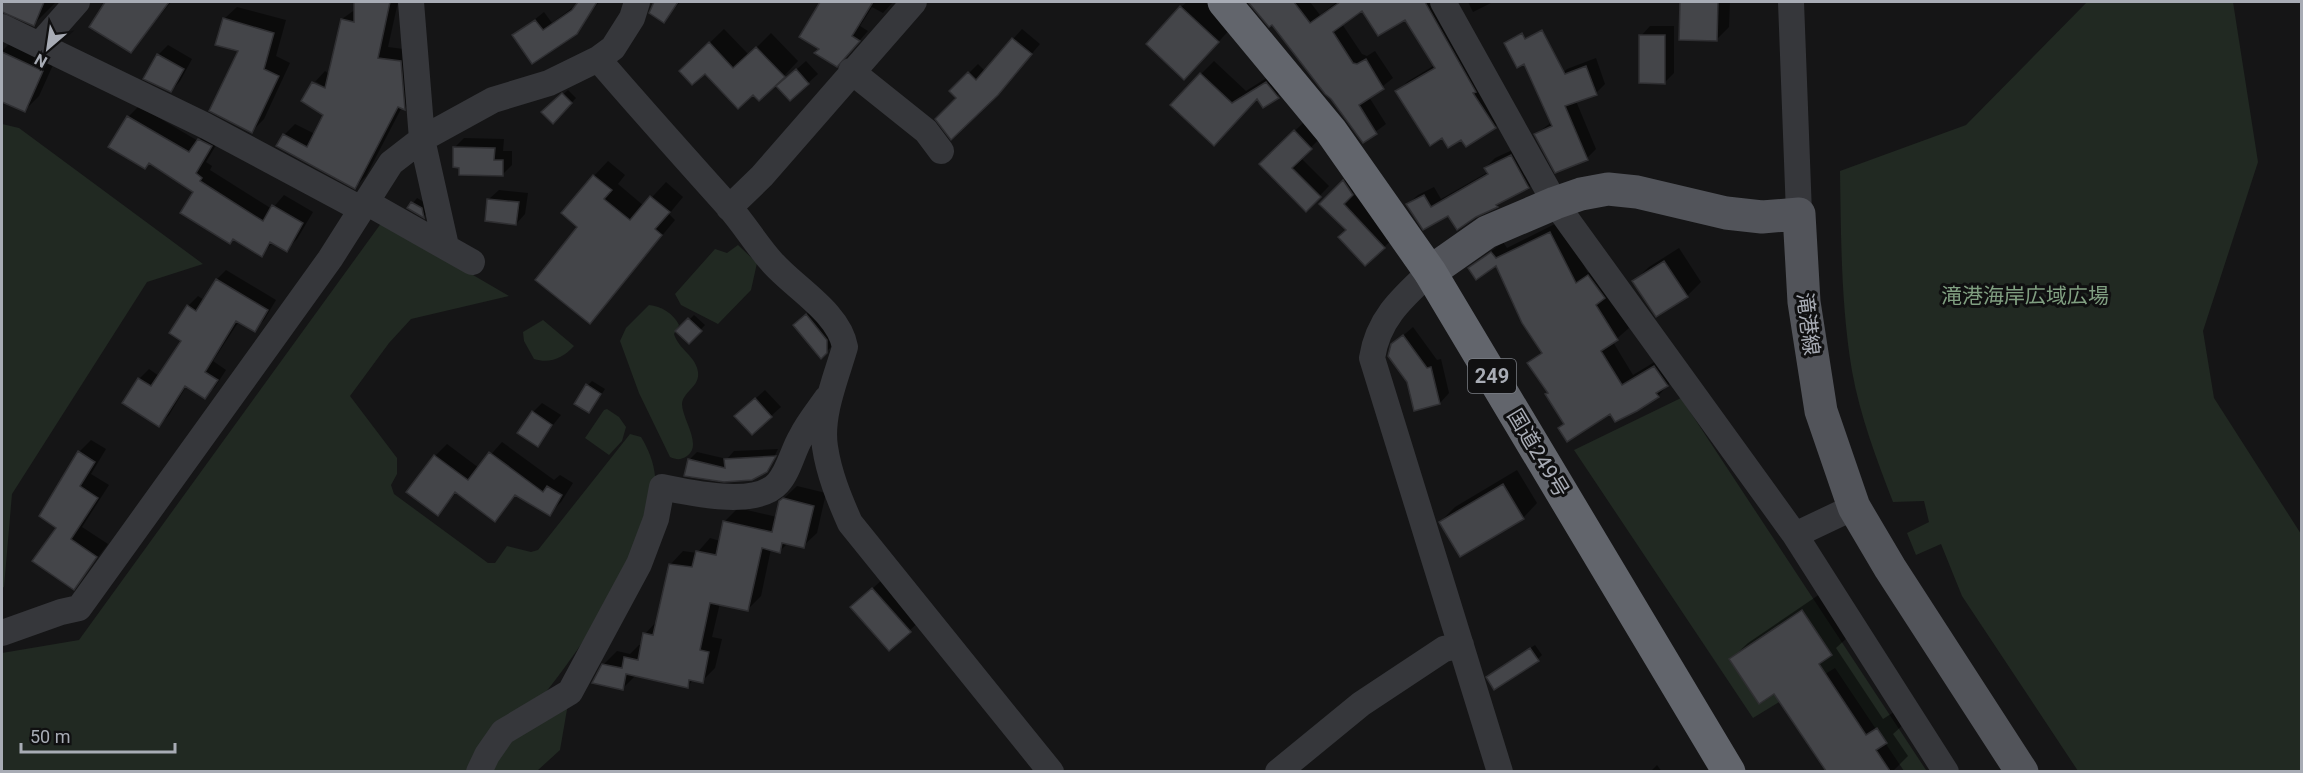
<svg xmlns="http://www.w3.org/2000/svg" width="2303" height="773" font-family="Roboto,'Noto Sans JP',sans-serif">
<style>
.green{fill:#212922}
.shadow{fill:#0007;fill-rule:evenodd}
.building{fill:#444549;stroke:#2f2f32;stroke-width:1.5}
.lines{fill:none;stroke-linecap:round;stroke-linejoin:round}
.minor{stroke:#36373b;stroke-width:26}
.major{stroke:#52545a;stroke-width:33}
.highway{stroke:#62656c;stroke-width:33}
.labels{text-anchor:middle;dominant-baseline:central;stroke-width:6;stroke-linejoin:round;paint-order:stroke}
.shield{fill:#101011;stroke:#7a7d84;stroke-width:1.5}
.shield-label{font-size:20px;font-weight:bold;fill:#a8acb5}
.park-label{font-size:21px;fill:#809f81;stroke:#101011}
.street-label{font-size:21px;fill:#a8acb5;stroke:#101011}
</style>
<rect width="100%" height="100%" fill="#151516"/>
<!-- green -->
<path class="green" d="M2087 2H2233L2258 162 2203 331 2214 398 2301 534V771H2078L1962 596 1941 544 1916 555 1907 533 1929 522 1924 501 1893 502C1877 460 1860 416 1852 371 1841 305 1841 238 1840 171L1966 125Z
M2 124 19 128 203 264 147 282 12 494 4 587 2 588Z
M382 222 509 296 411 319 389 343 350 396 397 458V474L391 485 394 494 488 563H495L507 546 531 552 538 550 630 434 641 437C648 448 654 463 655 476 657 487 652 500 648 511 627 582 584 644 539 701L570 692 560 750 537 771 2 772V653L79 640Z
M738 245 757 263 751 290 718 324 681 305 675 294 715 249 727 253Z
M649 305C661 306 674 314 679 325L674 334C679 350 696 356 698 372 700 387 683 391 682 404 682 419 703 445 687 456 681 460 677 460 670 457L639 393 620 341 626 328Z
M543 320 574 346C563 358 550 364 534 359L524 341 523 332Z
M1681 398 1926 770 1904 771 1835 668 1753 718 1574 450Z
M607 409 619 417 626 427 622 441 609 455 585 438 604 410Z"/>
<!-- shadow -->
<path class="shadow" d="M2 2H56L34 24 9 12H2Z
M107 2H171L131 51 91 26Z
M356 2H398L388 47 411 50 415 98 404 109 402 107 366 176 355 187 284 135 295 124 315 134 325 114 303 101 314 83 325 71 329 74 342 19 356 9ZM315 81 332 91 315 85Z
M580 2H599L576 32 518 33 544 12 552 23Z
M658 2H680L664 21 651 12Z
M822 2H893L883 13 872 7 860 26 868 31 846 56 821 49 801 37Z
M1187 2H1205L1233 26 1199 63 1181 7Z
M1250 2H1310L1320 15 1337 2H1440L1504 117 1495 127 1461 138 1442 136 1397 92 1407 82 1435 65 1406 18 1363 9 1342 24 1362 54 1367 56 1375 51 1393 78 1369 97 1386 124 1363 141 1272 23 1270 25Z
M1468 2H1493L1473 12Z
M1682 2H1730L1729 27 1716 40 1681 39Z
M237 7 286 20 276 56 290 63 264 119 251 132 240 50 224 19Z
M1650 26H1674V73L1665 82 1641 36Z
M724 29 749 55 771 33 798 61 784 76 753 93 695 57Z
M1022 29 1040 44 1007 83 958 98 951 91 978 64 985 71Z
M15 38 57 56 39 96 24 111 2 100V51Z
M168 45 192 59 180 81 171 91 158 55Z
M1596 58 1605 84 1596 93 1576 101 1596 149 1587 158 1536 134 1552 122 1557 78 1567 69Z
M806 61 818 74 808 83 788 77Z
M1214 61 1246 91 1279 70 1291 84 1264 106 1258 97 1214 144 1201 74Z
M568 90 576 98 553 122 543 112Z
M139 106 198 141 210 129 222 135 206 162 212 166 210 170 272 209 284 195 313 212 297 239 286 250 273 242 262 255 195 192 128 117Z
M1304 122 1320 138 1301 158 1329 186 1306 210 1261 164Z
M464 138 504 139 503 151H512V165L502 175 455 147Z
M1521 146 1538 177 1529 187 1503 199 1497 206 1449 214 1408 204 1418 195 1434 187 1441 199 1488 172 1485 168 1495 158Z
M608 161 625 175 618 184 644 206 666 182 683 197 669 214 675 220 590 322 594 176Z
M1353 172 1362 184 1353 193 1394 238 1384 247 1348 230 1321 204Z
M499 190 528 193 525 214 516 224 489 199Z
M417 198 426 203 428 212 424 216 409 208Z
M1561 221 1588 273 1600 264 1607 294 1629 328 1613 342 1633 375 1666 355 1679 373 1658 396 1559 428 1565 423 1549 392 1529 364 1543 351 1496 264 1470 268 1503 242 1507 248Z
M1679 248 1701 282 1687 296 1634 281 1649 267Z
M226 270 276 300 264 320 254 330 239 321 213 361 226 370 215 387 205 397 187 385 169 415 159 425 139 379 149 369 159 376 183 340 171 333 188 306 198 296 204 300 217 279Z
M817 306 836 342 826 352 804 316Z
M694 315 705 325 689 342 678 331Z
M1413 327 1437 360 1441 359 1449 393 1440 403 1408 381 1392 345Z
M592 381 605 389 593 407 588 385Z
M765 390 781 407 771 416 746 407Z
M542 403 561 415 537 445 533 412Z
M91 440 106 449 91 474 109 485 82 527 108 544 74 588 58 527 79 452Z
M502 442 554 480 560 475 573 483 561 502 549 514 517 494 495 520 457 492 438 514 435 456 447 444 479 468Z
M778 449 767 471 686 475 689 460 697 452 727 459 734 451Z
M1517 470 1537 503 1523 518 1440 522 1455 507Z
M797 486 826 493 817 533 803 546 788 543 780 551 771 549 761 596 747 610 720 603 712 637 722 639 715 668 702 681 694 679 687 687 636 675 622 689 603 665 617 651 630 654 639 645H642L645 634 657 621 670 565 683 551 697 553 710 538 720 541 724 522 738 508 777 517 780 502Z
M883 579 920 621 889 649 862 598Z
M1820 594 1848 637 1836 648 1883 719 1894 712 1903 725 1893 734 1908 756 1892 772H1828L1774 692 1731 659 1748 643Z
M1535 645 1542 655 1538 659 1493 673Z
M1657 765 1662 772H1650Z"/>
<!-- building -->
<path class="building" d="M2 2H44L34 26 2 12Z
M105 2H169L131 53 89 27Z
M354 2H390L378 58 401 61 405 110 398 107 355 189 276 146 283 134 307 147 323 115 301 101 312 82 325 88 341 19 354 22Z
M578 2H597L577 34 532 64 512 35 535 20 543 30 572 10Z
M654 2H678L664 23 649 13Z
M820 2H873L852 36 860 41 837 67 814 53 819 49 799 37Z
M1248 2H1294L1310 23 1340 2H1425L1476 92 1473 93 1496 128 1466 147 1461 140 1448 148 1442 138 1430 146 1395 91 1435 68 1405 20 1378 36 1362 11 1333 32 1353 63 1357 64 1366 59 1384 89 1359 105 1377 134 1363 143 1331 99 1325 94 1272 25 1269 27Z
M1680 2H1718L1717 41 1679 40Z
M1180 6 1219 42 1184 80 1146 44Z
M223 18 274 33 264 69 279 76 252 133 209 111 238 51 215 45Z
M1542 30 1565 74 1586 66 1597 95 1565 106 1588 160 1555 173 1534 134 1552 126 1524 64 1517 68 1504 43 1522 33 1525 39Z
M1639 35H1665V84L1639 83Z
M1012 38 1032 54 998 95 951 140 935 119 956 98 949 91 968 72 976 80Z
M709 42 733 68 756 47 785 77 759 101 753 95 738 109 705 74 692 85 679 71Z
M2 52 43 71 25 112 2 102Z
M157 54 184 69 171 92 143 79Z
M796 69 809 84 790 101 776 86Z
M1200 73 1232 103 1266 82 1279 98 1263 108 1257 99 1214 146 1170 105Z
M562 93 572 103 553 124 541 112Z
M127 116 189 152 198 139 212 146 196 173 202 178 200 181 263 221 272 205 303 223 287 252 270 242 262 257 233 239 230 244 180 213 193 192 149 163 145 169 108 147Z
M1294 130 1312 149 1292 168 1321 197 1306 212 1259 164Z
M453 147 495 148 494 160H503V176L459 175V168L453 167Z
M1511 155 1529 188 1496 205 1498 207 1476 217 1457 230 1448 216 1423 230 1406 204 1424 195 1431 207 1488 174 1484 168Z
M593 175 612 190 604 199 630 220 650 196 670 212 655 229 662 235 590 324 535 280 577 227 561 213Z
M1343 180 1353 195 1344 204 1385 248 1365 266 1338 237 1346 230 1319 204Z
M487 199 519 202 516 225 485 221Z
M411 202 422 208 424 218 407 208Z
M1550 232 1576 283 1588 275 1605 298 1596 305 1618 340 1601 351 1622 385 1654 366 1668 386 1656 393 1659 397 1637 411 1615 422 1610 414 1567 442 1558 428 1564 424 1545 394 1548 393 1527 363 1542 353 1522 323 1496 266 1476 280 1468 268 1491 252 1496 258Z
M1664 261 1688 297 1656 317 1632 281Z
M216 279 268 310 255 332 236 321 205 372 218 380 205 399 185 386 159 427 122 403 138 378 151 386 181 341 169 333 187 305 196 311Z
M806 314 827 340V353L821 359 793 325Z
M688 318 702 331 689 344 675 331Z
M1403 335 1427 368 1431 367 1440 404 1414 411 1407 382 1388 356 1391 344Z
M586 384 601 394 589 413 574 404Z
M755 398 772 417 752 435 734 416Z
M532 411 552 425 538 447 517 433Z
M78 451 95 462 80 486 98 498 71 539 97 557 74 590 32 561 56 528 39 516Z
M489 452 543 492 547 486 562 495 550 516 515 495 495 522 455 492 438 516 406 492 434 455 468 480Z
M776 456 767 472 752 480 724 482 684 476 688 459 725 468 724 459Z
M1503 484 1524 519 1460 557 1439 522Z
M783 498 814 506 804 548 782 543 780 553 762 548 748 611 710 603 700 650 709 652 703 683 689 680 688 688 626 674 623 690 592 683 602 664 622 668 624 657 638 660 643 633 653 635 669 564 692 567 696 551 716 555 723 521 772 532 779 501Z
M872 588 911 632 889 651 850 607Z
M1802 610 1832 655 1819 664 1866 735 1877 728 1887 743 1876 750 1890 771H1826L1774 694 1759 704 1729 659Z
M1530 648 1539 661 1494 690 1486 677Z"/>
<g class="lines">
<!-- minor -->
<path class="minor" d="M411 2 422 139 446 246
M1443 2 1555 203 1795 535 1946 772
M1791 2 1799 214
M2 27 204 125 361 209
M40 44 77 2
M598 59C641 109 685 158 729 207 744 224 756 244 771 261 793 287 839 312 845 347 836 378 820 415 825 447 829 474 839 498 850 523L1051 772
M851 71 926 131 941 151
M366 202 472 262
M729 208 762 176 914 2
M1430 272C1402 298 1378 319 1372 358L1500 772
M1795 535 1854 507
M2 633 61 612 79 608 330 259 391 163 422 139 493 100 549 83 598 59 613 48 632 18 637 2
M479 772 487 755 503 732 570 692 639 564 656 519 662 487C692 493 756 508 778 483 789 471 793 450 801 437 808 423 818 411 827 398
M1278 772 1361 704 1444 649 1461 645"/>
<!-- major -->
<path class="major" d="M1430 272 1487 232 1555 203 1581 194 1608 189 1637 192 1726 213 1762 217 1799 214 1804 302 1821 411 1854 507 1890 568 2022 772"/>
<!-- highway -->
<path class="highway" d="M1224 2 1331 131 1430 272 1729 772"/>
</g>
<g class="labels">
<!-- shield labels -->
<rect class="shield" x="1468" y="359" width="48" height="34" rx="4.5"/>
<g class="shield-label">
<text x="1492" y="376">249</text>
</g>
<!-- park labels -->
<g class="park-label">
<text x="2025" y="296">滝港海岸広域広場</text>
</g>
<!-- street labels -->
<g class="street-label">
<text transform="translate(1808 324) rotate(83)">滝港線</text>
<text transform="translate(1538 453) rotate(59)">国道249号</text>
</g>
</g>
<!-- border -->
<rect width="2303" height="773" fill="none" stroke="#a8acb5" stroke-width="6"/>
<!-- north arrow -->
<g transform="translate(48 48) rotate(209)" stroke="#101011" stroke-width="4.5" paint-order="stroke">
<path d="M0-4.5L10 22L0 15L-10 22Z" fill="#a8acb5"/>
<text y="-9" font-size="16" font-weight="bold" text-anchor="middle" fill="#a8acb5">N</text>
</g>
<!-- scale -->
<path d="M21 743v9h154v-9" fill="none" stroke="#a8acb5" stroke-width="3"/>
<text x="30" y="743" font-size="18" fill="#a8acb5" stroke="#101011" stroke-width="4.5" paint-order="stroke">50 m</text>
</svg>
